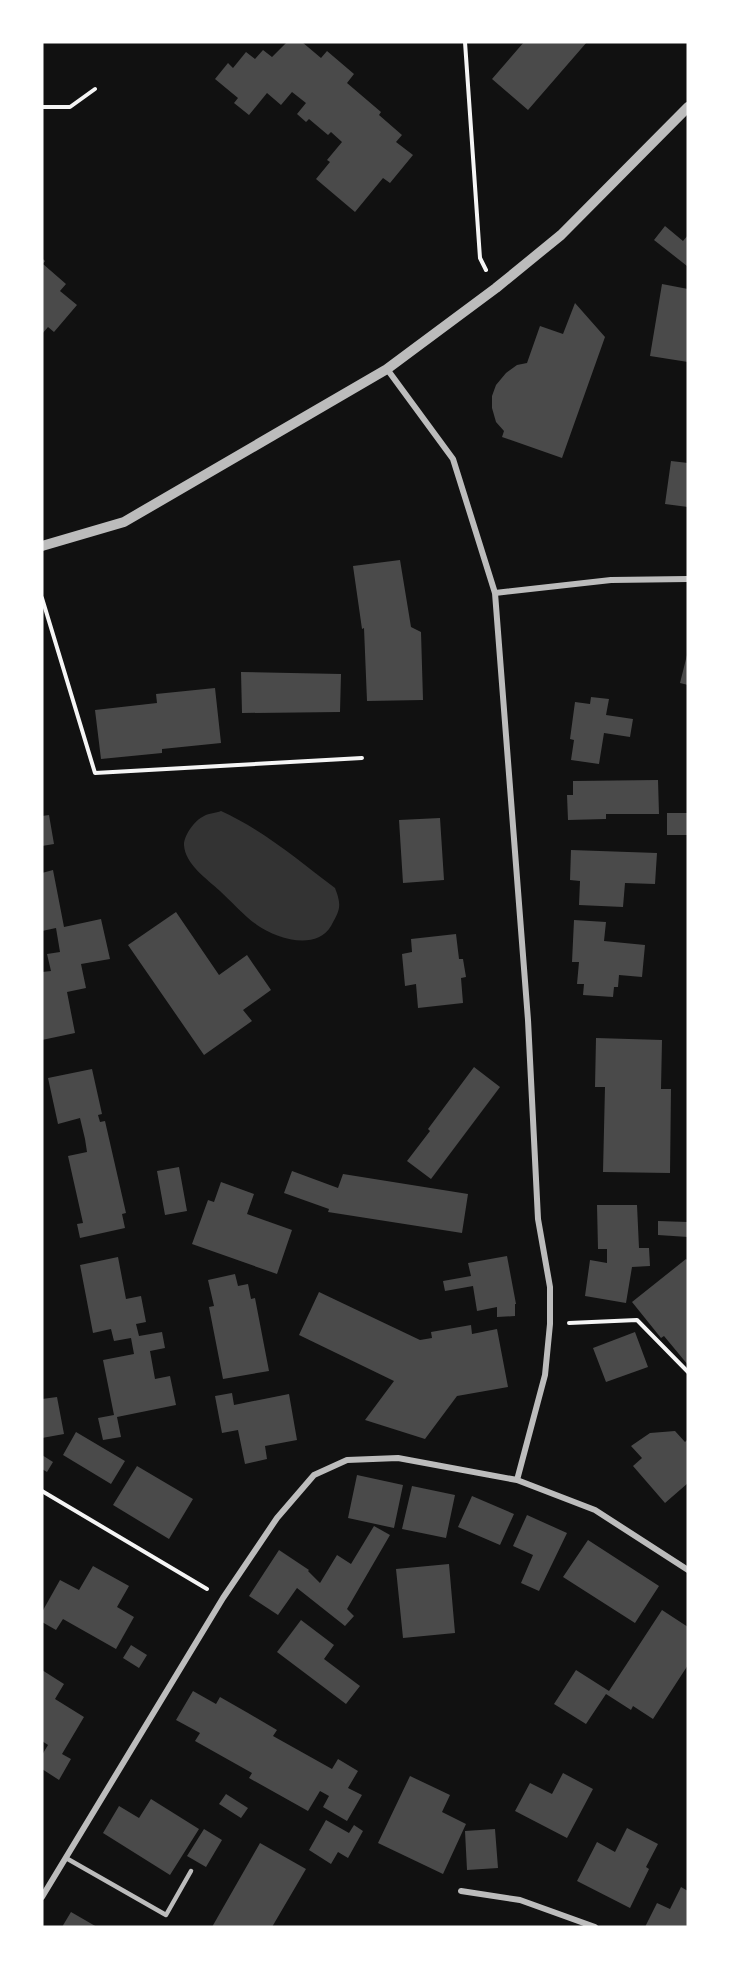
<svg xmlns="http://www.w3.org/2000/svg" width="730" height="1969" font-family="'Roboto Condensed',sans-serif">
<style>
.water{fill:#333}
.building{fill:#4a4a4a}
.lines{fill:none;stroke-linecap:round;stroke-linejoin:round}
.path{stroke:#f5f5f5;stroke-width:4}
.service{stroke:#bcbcbc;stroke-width:4.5}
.minor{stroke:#bcbcbc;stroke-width:6}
.tertiary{stroke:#bcbcbc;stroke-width:10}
</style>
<rect width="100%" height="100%" fill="#111"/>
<!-- water -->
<path class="water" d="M221 811C263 830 299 861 335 888 342 906 340 910 331 926 316 951 277 939 257 925 244 916 232 902 220 891 207 879 185 864 184 845 184 835 195 820 204 816 209 813 216 813 221 811Z"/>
<!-- building -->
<path class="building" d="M287 42H302L321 58 327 51 354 74 347 83 381 112 379 115 402 135 396 142 413 155 390 183 383 178 355 212 316 179 330 162 327 160 342 142 331 132 328 135 309 119 306 122 297 114 306 103 292 92 281 105 267 93 249 115 234 103 238 98 215 79 228 63 233 68 246 52 255 59 263 50 272 57Z
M524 42H587L528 110 492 79Z
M665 226 683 241 688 235 687 266 654 240Z
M42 258 45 261 43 264 66 284 60 291 77 305 54 332 48 327 42 334Z
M662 284 688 289V362L650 356Z
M575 303 605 337 562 458 502 437 504 431 496 422 492 408V396L496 385 506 373 517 365 527 363 540 326 563 334Z
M671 461 688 463V507L665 504Z
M400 560 411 627 421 632 423 700 367 701 364 628 362 629 353 566Z
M687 655H688V685L680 683Z
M241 672 341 674 340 712 242 713Z
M215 688 221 743 162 749V753L101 759 95 710 157 703 156 694Z
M591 697 609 699 606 715 633 719 630 737 604 733 599 764 571 760 574 740 570 739 575 702 590 704Z
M658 780 659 814H606V819L568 820 567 795H573V781Z
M667 813H688V835H667Z
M49 815 54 844 42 846V816Z
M440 818 444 880 403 883 399 820Z
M571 850 657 853 655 884 625 883 623 907 579 905 580 881 570 880Z
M53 870 64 927 101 919 110 959 81 964 86 988 67 992 75 1033 42 1040V972L51 971 47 954 60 952 56 928 42 931V873Z
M176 912 219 975 247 955 271 990 243 1010 252 1021 204 1055 128 945Z
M574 920 606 922 604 941 645 945 642 977 619 975 618 987H614L613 997 583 995 584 984H577L579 962H572Z
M456 934 459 959H463L466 977 461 978 463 1003 418 1008 416 984 405 986 402 954 412 952 411 939Z
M596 1038 662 1040 661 1089H671L670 1173 603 1172 605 1087H595Z
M474 1067 500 1087 431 1179 407 1161 430 1131 428 1129Z
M92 1069 102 1114 98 1115 100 1122 105 1121 126 1213 122 1214 125 1228 80 1238 77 1224 83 1223 68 1156 87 1152 85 1139 80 1118 58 1124 48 1078Z
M179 1167 187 1211 165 1215 157 1171Z
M292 1171 338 1188 343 1174 468 1194 462 1233 328 1212 329 1209 284 1193Z
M221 1182 254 1194 247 1214 292 1230 277 1274 192 1244 208 1200 214 1202Z
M597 1205H637L639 1248H649L650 1266 632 1267 626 1303 585 1296 590 1260 607 1263V1249H598Z
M658 1221 688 1222V1237L658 1235Z
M507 1256 516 1304H515V1316L497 1317V1307L477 1311 473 1286 445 1291 443 1281 471 1276 468 1263Z
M118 1257 126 1299 141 1296 146 1322 136 1324 139 1336 162 1332 165 1348 150 1351 155 1379 170 1376 176 1405 117 1417 121 1437 103 1440 98 1418 114 1415 103 1360 134 1354 131 1338 114 1341 111 1329 93 1333 80 1265Z
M686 1259 688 1261V1365L664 1336 661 1338 632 1302Z
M235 1274 238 1286 248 1284 251 1299 255 1298 269 1371 223 1379 209 1307 214 1306 208 1280Z
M319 1292 420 1340 432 1338 431 1332 471 1325 472 1334 497 1329 508 1387 457 1396 425 1439 365 1420 394 1381 299 1335Z
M635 1332 648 1367 606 1382 593 1348Z
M232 1393 234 1405 289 1394 297 1440 265 1446 267 1459 245 1464 238 1430 222 1433 215 1396Z
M57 1397 64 1434 42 1438V1399Z
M675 1431 685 1442 688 1439V1483L665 1503 633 1466 642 1458 631 1446 650 1433Z
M76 1432 125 1461 111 1484 63 1455Z
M42 1455 53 1462 47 1472 42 1469Z
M137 1466 193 1499 169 1539 113 1505Z
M357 1475 403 1485 394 1528 348 1518Z
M412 1486 455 1495 446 1538 402 1529Z
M472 1496 514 1514 500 1545 458 1527Z
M527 1515 567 1533 539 1591 521 1583 533 1555 513 1546Z
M374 1526 390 1535 347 1609 354 1616 345 1626 297 1588 278 1615 249 1596 279 1550 309 1570 308 1571 320 1583 337 1555 351 1564Z
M588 1540 659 1586 635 1623 563 1577Z
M449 1564 455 1633 403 1638 396 1569Z
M93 1566 129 1586 117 1607 134 1617 116 1649 63 1619 56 1630 42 1622V1612L60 1580 79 1590Z
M662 1610 688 1627V1665L653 1719 633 1706 631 1710 606 1694 586 1724 554 1704 576 1670 609 1691Z
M301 1620 334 1645 324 1659 360 1686 346 1704 277 1652Z
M131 1645 147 1655 139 1668 123 1658Z
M42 1670 64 1684 55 1699 84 1717 62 1754 71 1759 59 1780 42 1769V1755L48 1745 42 1741Z
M193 1691 216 1704 220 1697 248 1713 277 1730 273 1736 332 1769 338 1759 358 1771 348 1788 362 1795 347 1821 323 1807 329 1796 320 1791 308 1811 249 1778 252 1773 195 1741 200 1733 176 1720Z
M563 1773 593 1789 567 1838 515 1811 530 1783 552 1794Z
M410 1776 450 1795 442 1812 466 1824 443 1874 378 1843Z
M226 1794 248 1808 241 1818 219 1804Z
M151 1799 199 1829 170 1875 103 1833 119 1806 139 1818Z
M326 1820 349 1833 354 1825 363 1831 348 1858 338 1852 331 1864 309 1850Z
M627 1828 658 1844 646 1867 649 1869 630 1908 577 1881 597 1842 615 1852Z
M204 1829 222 1840 206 1867 187 1856Z
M495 1829 498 1868 467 1870 465 1831Z
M260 1843 306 1869 272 1927H212Z
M681 1887 688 1891V1927H645L657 1903 670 1909Z
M71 1912 97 1927H62Z"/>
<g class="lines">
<!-- path -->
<path class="path" d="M465 42 480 258 486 270
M42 107H70L95 89
M42 598 95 773 362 758
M569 1323 637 1320 688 1372
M42 1491 207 1589"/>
<!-- service -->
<path class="service" d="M66 1858 166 1915 191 1871"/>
<!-- minor -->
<path class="minor" d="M387 369 453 459 495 593 528 1020 538 1219 550 1287V1324L545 1375 517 1480
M495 593 611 580 688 579
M461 1891 520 1900 595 1927
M42 1897 223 1598 277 1518 314 1475 347 1460 398 1458 517 1480 595 1510 688 1570"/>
<!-- tertiary -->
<path class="tertiary" d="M42 546 124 522 387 369 496 288 561 235 688 107"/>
</g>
<!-- border -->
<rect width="730" height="1969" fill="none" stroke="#ffffff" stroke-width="87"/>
</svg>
